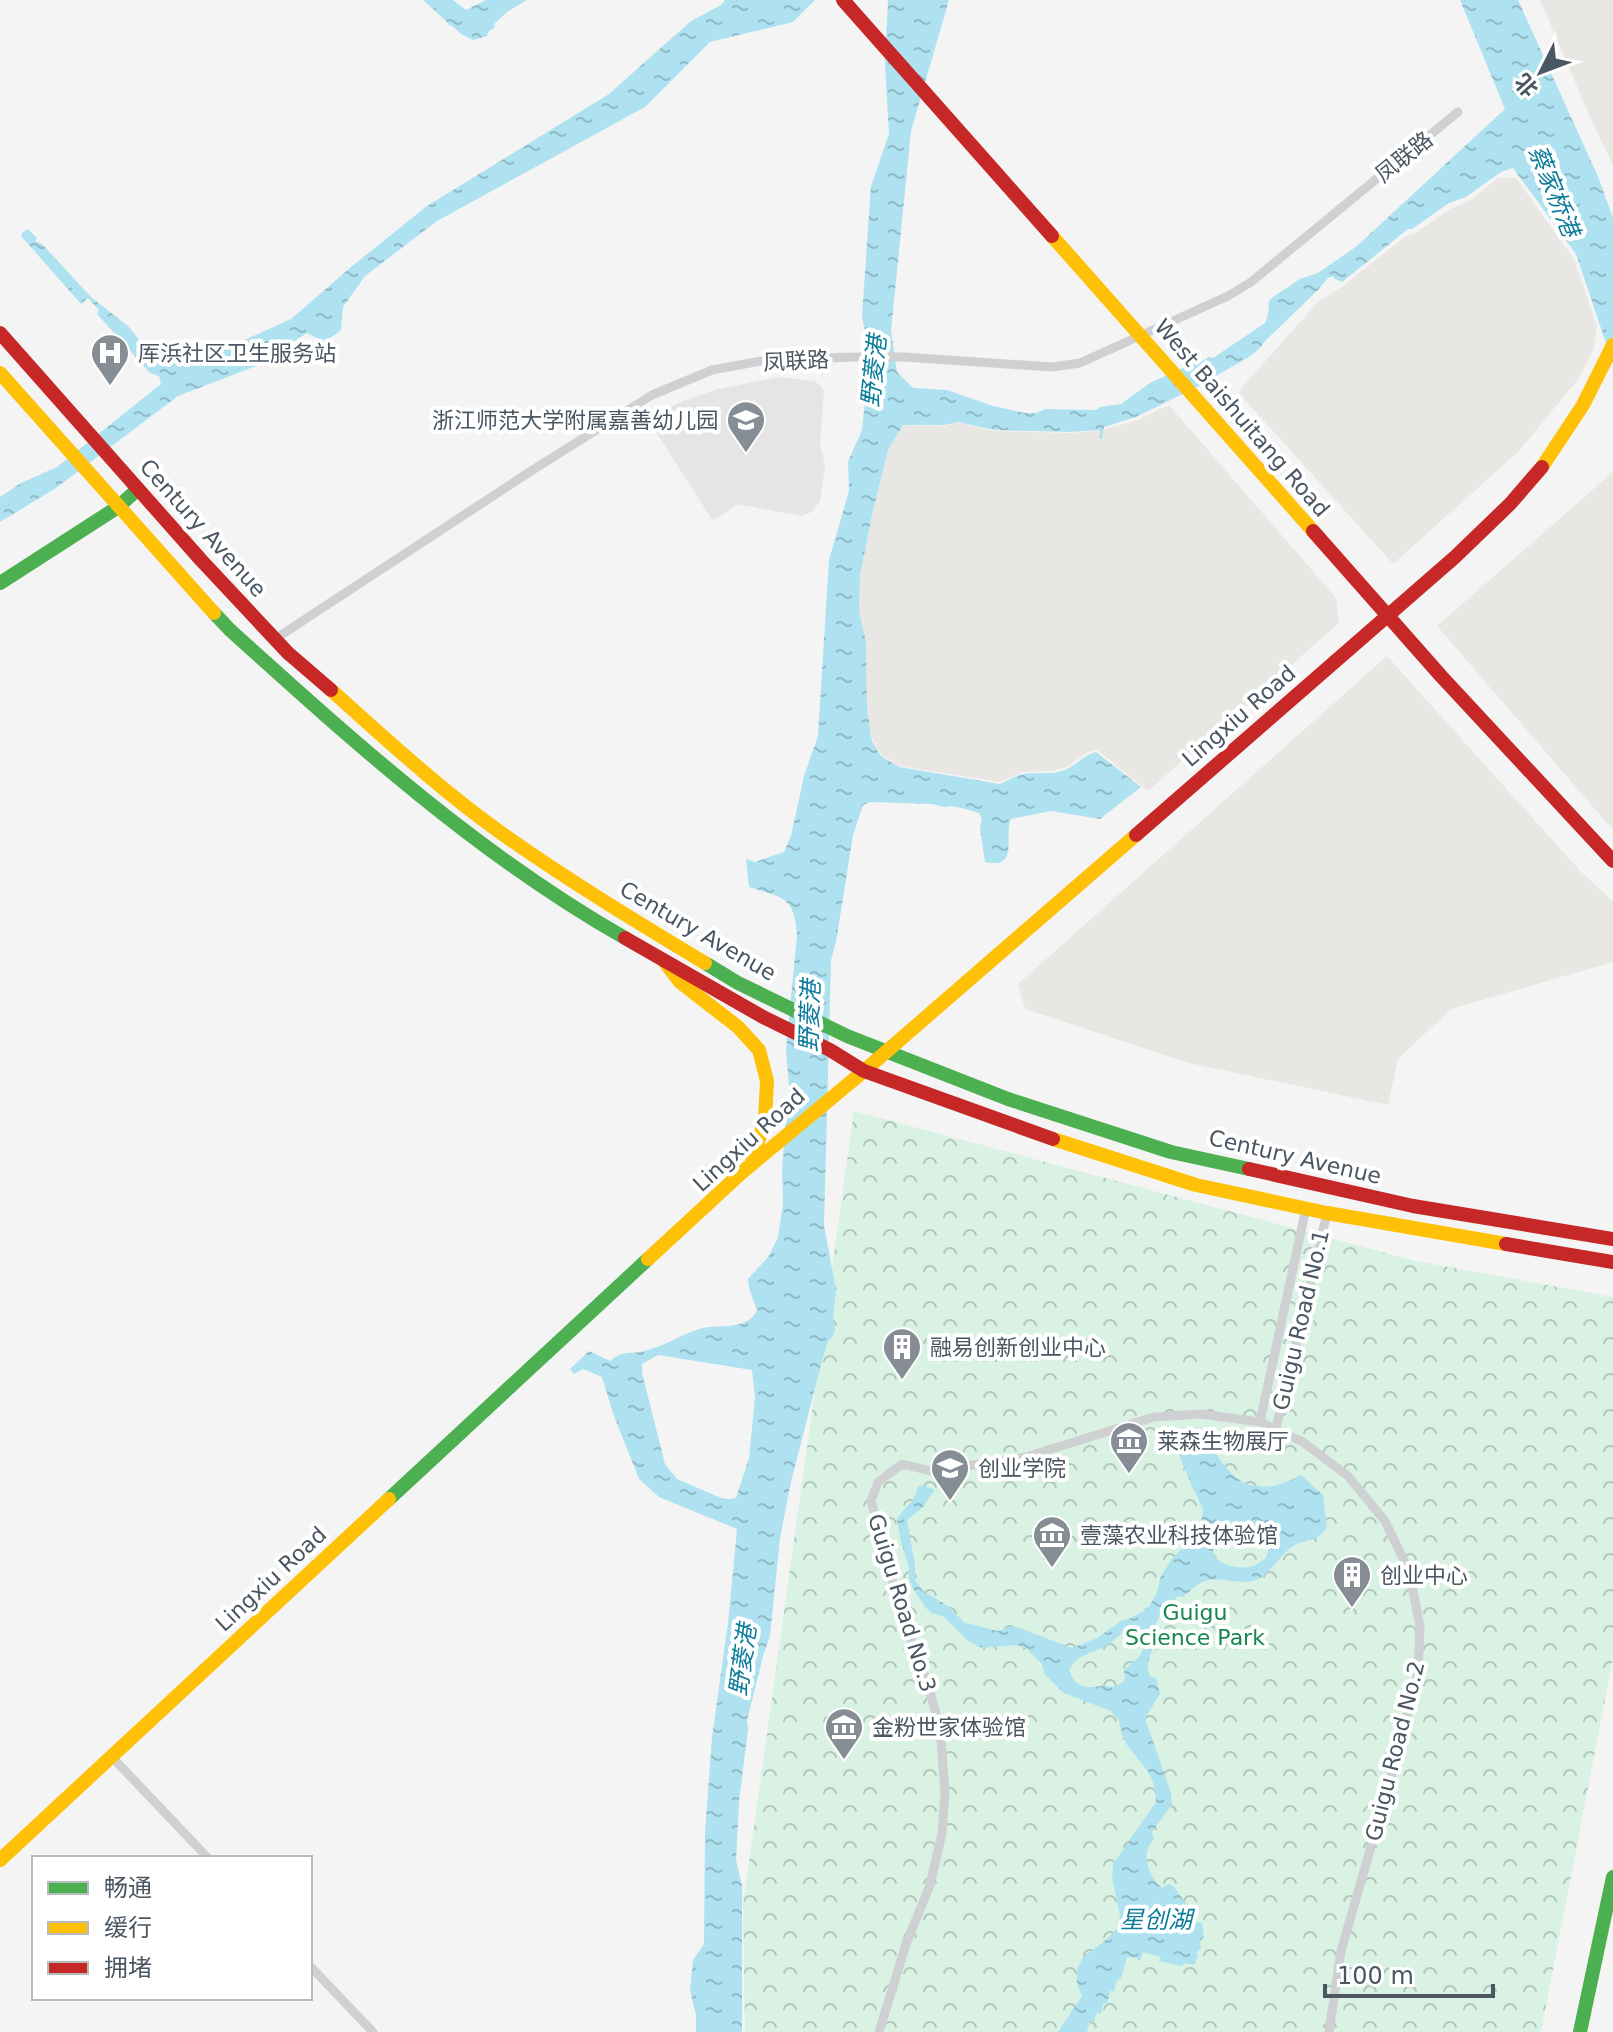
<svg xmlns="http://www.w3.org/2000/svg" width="1613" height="2032" font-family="'DejaVu Sans','Noto Sans SC',sans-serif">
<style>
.commercial{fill:#e8e7e3}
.education{fill:#e6e5e6}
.park{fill:url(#park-crowns)}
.water{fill:url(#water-ripples);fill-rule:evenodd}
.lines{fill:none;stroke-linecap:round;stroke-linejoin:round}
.street{stroke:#ced0d2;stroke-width:9}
.fast{stroke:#4caf50;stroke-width:14}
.slow{stroke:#ffc107;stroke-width:14}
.jam{stroke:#c62828;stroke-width:14}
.labels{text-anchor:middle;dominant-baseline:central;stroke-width:8;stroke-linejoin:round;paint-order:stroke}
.street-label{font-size:22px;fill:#4a5661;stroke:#fff}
.poi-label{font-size:22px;fill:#4a5661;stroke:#fff;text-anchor:start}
.park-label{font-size:22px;fill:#17864f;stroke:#fff}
.water-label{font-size:24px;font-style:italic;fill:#0c7c9b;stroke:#fff}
</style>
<defs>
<pattern id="park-crowns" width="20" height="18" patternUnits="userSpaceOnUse" patternTransform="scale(2)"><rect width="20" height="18" fill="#d9f2e3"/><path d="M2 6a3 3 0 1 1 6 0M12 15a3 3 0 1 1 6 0" fill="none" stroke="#b2c7bb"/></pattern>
<pattern id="water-ripples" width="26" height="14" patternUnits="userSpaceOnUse" patternTransform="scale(2)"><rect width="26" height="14" fill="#aee2f0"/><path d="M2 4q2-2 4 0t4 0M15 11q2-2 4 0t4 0" fill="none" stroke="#90bac6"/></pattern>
</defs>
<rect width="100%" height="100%" fill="#f4f4f4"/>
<!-- commercial -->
<path class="commercial" d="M1540 0H1613V166L1591 119Z
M1499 177 1516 178 1574 259 1597 326 1594 349 1579 378 1519 451 1393 564 1238 392 1318 302 1343 286 1407 235 1414 234 1452 208 1469 201Z
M1169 405 1336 598 1339 623 1148 791 1097 750 1088 752 1068 766 1054 771 1023 772 1000 782 899 766 882 755 873 741 867 708 866 642 859 611 860 576 872 515 888 450 903 425 945 426 959 422 993 431 1069 433 1098 431 1138 420Z
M1613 472V830L1437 626Z
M1387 656 1582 873 1613 901V962L1451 1009 1398 1059 1388 1105 1189 1063 1025 1009 1018 984Z"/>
<!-- education -->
<path class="education" d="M778 377 814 381 819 384 824 391 820 444 825 465 820 501 812 512 801 516 737 504 713 521 647 418 681 402 718 389Z"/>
<!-- park -->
<path class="park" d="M854 1111 1416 1261 1613 1297V1658L1541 2032H745L743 1905Z"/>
<!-- water -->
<path class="water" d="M423 0H453L466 10 486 0H527L507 12 494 24 495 27 488 32 487 36 473 40 461 34 452 26 449 25 448 23Z
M725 0H815L793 22 710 42 645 107 437 221 365 276 343 307 341 330 325 342 307 333 256 366 178 396 56 488 0 522V497L21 483 57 467 161 384 159 376 150 373 97 314 99 310 88 298 81 304 21 236 22 233 28 229 37 238 35 241 42 244 91 297 129 327 140 341 167 356 189 365 291 319 351 267 427 206 609 94 691 21 721 5Z
M888 0H949L911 131 891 331 897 372 913 388 947 390 993 406 1025 413H1036L1045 409 1096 410 1100 407 1121 404 1150 383 1196 362 1199 363 1209 357 1213 358 1265 323 1268 316 1269 301 1273 297 1300 279 1318 273 1357 246 1505 109 1460 0H1518L1599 179 1613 218V364L1576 254 1513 168 1501 172 1466 197 1449 203 1412 229H1408L1342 282 1335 279 1333 276 1328 278 1318 290 1264 342C1257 357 1222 370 1207 382L1136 417 1104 427 1102 439H1099L1100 430 1069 432 994 430 959 422 945 425H903L888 450 872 515 860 576 859 611 866 642 867 708 872 741 881 756 899 767 1000 784C1008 781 1015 775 1024 774 1038 772 1055 776 1069 768 1079 763 1084 755 1096 752L1141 787 1100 819 1051 811 1011 819C1003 833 1021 870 985 862L980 828 982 819 979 813 965 809 952 806 943 807 932 804 870 802 863 805 853 835 836 942 831 960 824 1225 836 1290 833 1319 835 1330 833 1336 828 1341 823 1357 791 1482 780 1538 770 1636 763 1656 747 1721 748 1729 739 1802 736 1860 742 1886V2032H696V2015L690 1991 693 1960 704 1944 705 1832 712 1737 728 1623 737 1529 659 1497 639 1479 614 1416 602 1377 583 1369 574 1374 570 1369 589 1351 610 1361C625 1349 629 1355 645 1351 664 1346 681 1335 699 1329 719 1323 745 1332 757 1311 754 1300 748 1290 748 1279L769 1256 778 1237 783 1204 782 1168 789 1088 786 1049 797 935C794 895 782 898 749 887L746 859 755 862 784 852 791 836 804 776 818 736 829 560 849 491 848 462 862 430 867 382V342L862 316 871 186 889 134 885 64ZM658 1355 752 1370 755 1398 749 1458 736 1498 729 1499 721 1498 677 1479 665 1464 642 1373V1364Z
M1178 1431 1188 1446 1196 1444 1212 1445C1232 1487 1260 1498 1301 1475L1323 1495 1327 1528C1314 1544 1309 1537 1295 1545 1280 1553 1270 1577 1253 1581 1238 1584 1224 1578 1209 1580 1199 1582 1191 1590 1183 1597L1178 1596C1170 1605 1157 1615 1155 1627 1153 1634 1155 1640 1153 1647 1150 1658 1144 1665 1151 1677L1156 1678 1160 1694 1145 1718 1171 1793 1172 1804 1152 1832 1154 1839C1140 1853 1148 1876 1162 1888L1169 1884 1174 1887 1196 1918 1194 1919 1195 1922 1202 1923 1204 1937 1200 1941 1201 1949 1197 1952 1198 1957 1196 1959 1195 1965 1184 1963 1182 1966 1159 1961 1161 1957 1143 1952 1140 1961 1137 1960 1138 1958 1127 1957 1121 1979 1117 1980 1114 1991H1110L1107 2004 1103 2003 1101 2014 1096 2013 1094 2022 1090 2021 1087 2032H1058L1082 1996 1077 1983V1969L1083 1957 1107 1939 1118 1927 1120 1915 1112 1878 1113 1864 1156 1802 1154 1785 1149 1773 1127 1745 1121 1732 1119 1720 1111 1711 1064 1693 1045 1675 1042 1664 1027 1649 1017 1645 982 1648 968 1641 944 1617 932 1613 926 1608 912 1587 909 1578V1567L901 1542 897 1519C904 1508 916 1500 918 1487L923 1485 935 1490 922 1508 907 1520 915 1565V1580L923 1591 948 1606 965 1623 998 1631 1014 1626 1072 1648 1097 1638 1121 1621 1131 1618 1148 1608 1156 1595 1161 1576 1172 1559 1193 1536 1201 1523 1203 1510 1184 1468 1171 1434ZM1252 1526C1267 1531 1272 1542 1266 1558 1261 1561 1256 1566 1250 1567 1237 1570 1203 1562 1216 1543 1221 1536 1230 1532 1237 1527L1248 1528ZM1130 1631 1136 1635 1143 1648 1140 1656 1124 1670 1125 1680C1118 1686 1112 1689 1104 1685 1087 1690 1074 1687 1069 1670 1080 1652 1092 1654 1108 1645 1117 1639 1118 1634 1130 1631Z"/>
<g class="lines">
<!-- street -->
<path class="street" d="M275 639 531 471 652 395 712 370 767 360 856 357H904L1052 367 1080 363 1228 296 1251 282 1458 112
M1260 1422 1306 1208
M1276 1428 1327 1213
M111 1756 208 1858
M310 1966 373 2032
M879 2032 906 1944 930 1885 942 1833 945 1792 940 1727 926 1679 900 1609 871 1501 878 1482 902 1464 931 1471 1026 1457 1154 1417 1201 1414 1260 1422 1303 1442 1348 1476 1385 1521 1409 1571 1420 1626 1418 1674 1397 1756 1341 1951 1329 2032"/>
<!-- fast -->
<path class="fast" d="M0 583 118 507 138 489
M214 613 230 630C354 742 479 855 625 938
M705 963 738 983 847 1036 1008 1099 1171 1152 1249 1169
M389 1499 648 1259
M1580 2032 1613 1877"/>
<!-- slow -->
<path class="slow" d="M1052 236 1313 531
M0 373 214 613
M1542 467 1583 405 1613 345
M331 690C387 740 443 792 504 835 569 881 637 922 705 963
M664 961 680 982 738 1027 759 1050 767 1081 765 1119 751 1165
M1053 1139 1196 1185 1327 1213 1506 1244
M648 1259 740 1174 864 1071 1136 835
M0 1860 389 1499"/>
<!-- jam -->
<path class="jam" d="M843 0 1052 236
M0 333 201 560 288 653 331 690
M1313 531 1441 676 1613 861
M1136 835 1455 557 1510 504 1542 467
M625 938 763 1017 830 1050 864 1071 1053 1139
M1249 1169 1413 1206 1613 1239
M1506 1244 1613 1262"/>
</g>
<!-- icons -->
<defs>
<symbol id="hospital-pin" viewBox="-11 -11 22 30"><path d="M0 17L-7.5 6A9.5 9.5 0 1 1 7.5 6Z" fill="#868d94" stroke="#fff"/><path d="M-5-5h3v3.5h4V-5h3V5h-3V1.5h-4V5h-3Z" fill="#fff"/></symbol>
<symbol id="school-pin" viewBox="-11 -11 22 30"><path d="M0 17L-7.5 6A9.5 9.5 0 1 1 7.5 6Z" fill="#868d94" stroke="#fff"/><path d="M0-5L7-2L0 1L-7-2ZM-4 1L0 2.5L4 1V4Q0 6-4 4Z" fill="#fff"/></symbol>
<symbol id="building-pin" viewBox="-11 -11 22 30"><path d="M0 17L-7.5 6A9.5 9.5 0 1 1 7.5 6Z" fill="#868d94" stroke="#fff"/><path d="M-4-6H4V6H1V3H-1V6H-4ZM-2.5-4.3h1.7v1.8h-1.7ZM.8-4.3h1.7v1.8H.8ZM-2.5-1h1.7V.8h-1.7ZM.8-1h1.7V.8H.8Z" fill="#fff"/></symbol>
<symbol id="museum-pin" viewBox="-11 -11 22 30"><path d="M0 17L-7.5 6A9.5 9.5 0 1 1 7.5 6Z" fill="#868d94" stroke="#fff"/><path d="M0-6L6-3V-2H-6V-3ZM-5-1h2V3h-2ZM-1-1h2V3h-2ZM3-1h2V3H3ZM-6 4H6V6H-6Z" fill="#fff"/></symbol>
</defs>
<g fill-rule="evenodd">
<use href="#hospital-pin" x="88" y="331" width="44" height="60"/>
<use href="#school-pin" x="724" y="398" width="44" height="60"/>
<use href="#building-pin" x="880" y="1325" width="44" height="60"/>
<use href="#museum-pin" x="1107" y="1419" width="44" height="60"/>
<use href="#school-pin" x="928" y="1446" width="44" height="60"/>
<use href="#museum-pin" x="1030" y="1513" width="44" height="60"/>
<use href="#building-pin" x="1330" y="1553" width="44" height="60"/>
<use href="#museum-pin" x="822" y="1705" width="44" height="60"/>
</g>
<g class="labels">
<!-- street labels -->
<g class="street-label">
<text transform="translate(1404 157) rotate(-39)">凤联路</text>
<text transform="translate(796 361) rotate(-3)">凤联路</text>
<text transform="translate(1242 418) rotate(49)">West Baishuitang Road</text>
<text transform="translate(203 528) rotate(48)">Century Avenue</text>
<text transform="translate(1239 716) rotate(-41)">Lingxiu Road</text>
<text transform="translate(698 931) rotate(30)">Century Avenue</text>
<text transform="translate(749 1140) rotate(-42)">Lingxiu Road</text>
<text transform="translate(1295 1157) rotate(13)">Century Avenue</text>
<text transform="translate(1301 1320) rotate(-77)">Guigu Road No.1</text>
<text transform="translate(271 1579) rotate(-43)">Lingxiu Road</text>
<text transform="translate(902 1603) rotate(73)">Guigu Road No.3</text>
<text transform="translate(1395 1751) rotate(-76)">Guigu Road No.2</text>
</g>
<!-- poi labels -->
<g class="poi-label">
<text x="138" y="353">厍浜社区卫生服务站</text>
<text x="718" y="420" text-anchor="end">浙江师范大学附属嘉善幼儿园</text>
<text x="930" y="1347">融易创新创业中心</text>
<text x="1157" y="1441">莱森生物展厅</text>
<text x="978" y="1468">创业学院</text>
<text x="1080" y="1535">壹藻农业科技体验馆</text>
<text x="1380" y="1575">创业中心</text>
<text x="872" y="1727">金粉世家体验馆</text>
</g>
<!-- park labels -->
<g class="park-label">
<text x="1195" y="1612">Guigu<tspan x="1195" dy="25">Science Park</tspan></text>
</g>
<!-- water labels -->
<g class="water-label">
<text transform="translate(1554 191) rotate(68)">蔡家桥港</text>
<text transform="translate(874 371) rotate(-84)">野菱港</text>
<text transform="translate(810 1016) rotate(-88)">野菱港</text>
<text transform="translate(743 1660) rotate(-82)">野菱港</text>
<text x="1156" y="1920">星创湖</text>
</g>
</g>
<!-- legend -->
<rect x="32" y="1856" width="280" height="144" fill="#ffffff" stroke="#b7bbc0" stroke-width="2"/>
<rect x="48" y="1882" width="40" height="12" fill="#4caf50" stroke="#b7bbc0" stroke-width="2"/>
<text x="104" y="1896" font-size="24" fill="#4a5661">畅通</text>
<rect x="48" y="1922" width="40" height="12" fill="#ffc107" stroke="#b7bbc0" stroke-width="2"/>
<text x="104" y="1936" font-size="24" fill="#4a5661">缓行</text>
<rect x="48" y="1962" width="40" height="12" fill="#c62828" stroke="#b7bbc0" stroke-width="2"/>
<text x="104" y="1976" font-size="24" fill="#4a5661">拥堵</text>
<!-- north arrow -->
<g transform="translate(1541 72) rotate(228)" stroke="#ffffff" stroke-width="6" paint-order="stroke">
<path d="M0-6L14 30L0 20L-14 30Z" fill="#4a5661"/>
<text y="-12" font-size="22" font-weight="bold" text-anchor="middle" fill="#4a5661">北</text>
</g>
<!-- scale -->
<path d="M1325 1984v12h168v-12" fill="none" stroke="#4a5661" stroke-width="4"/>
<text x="1337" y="1984" font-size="24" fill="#4a5661" stroke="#ffffff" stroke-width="6" paint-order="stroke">100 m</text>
</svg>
